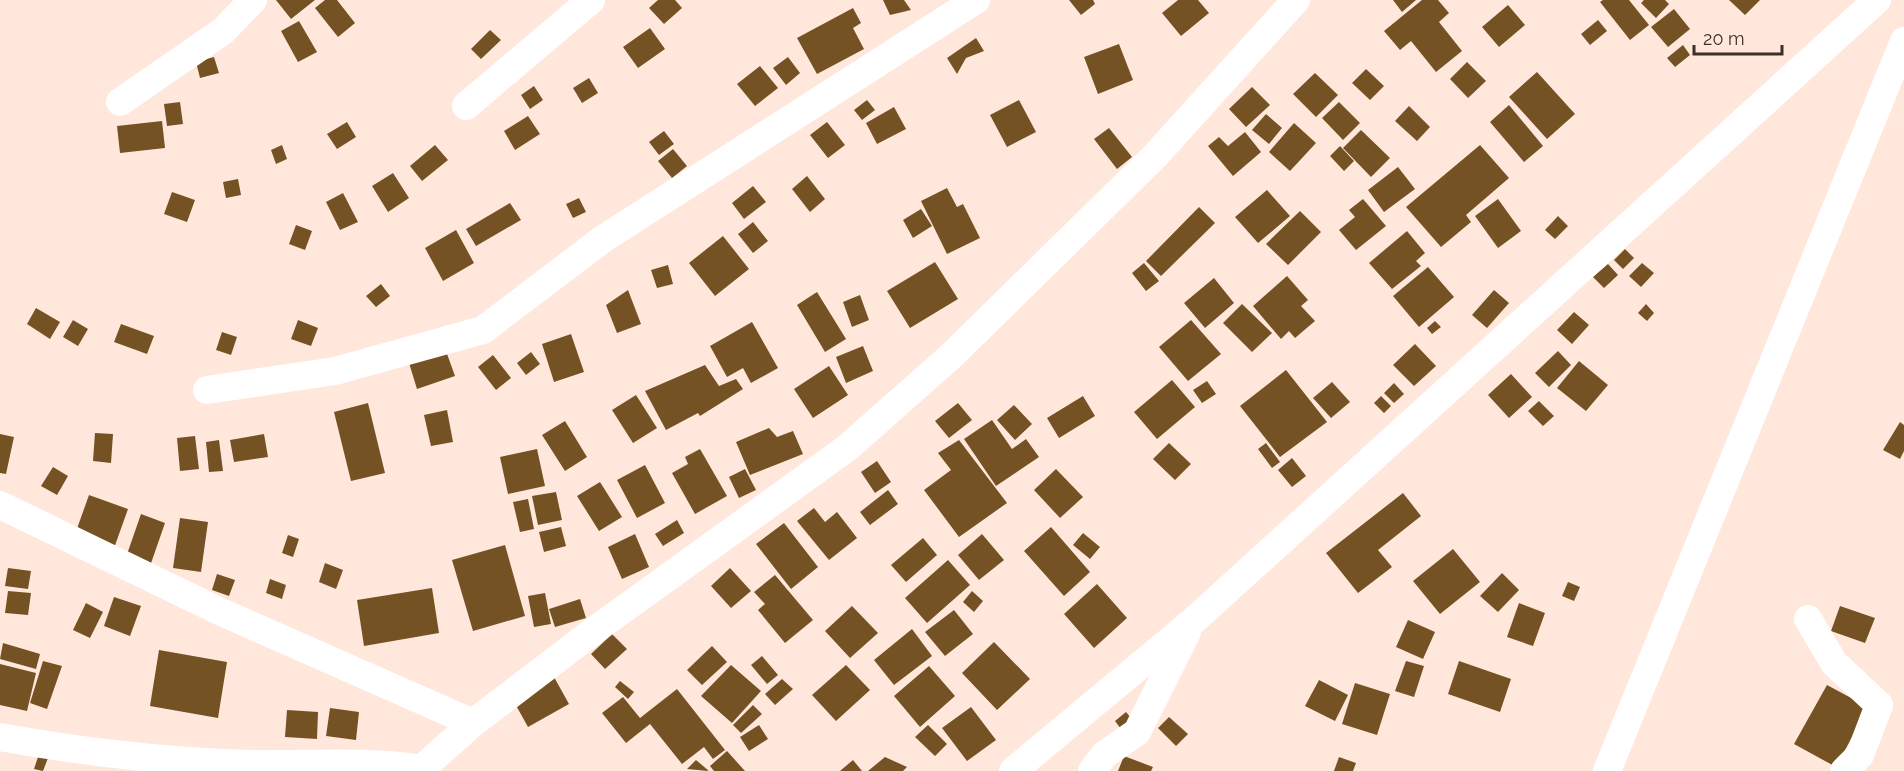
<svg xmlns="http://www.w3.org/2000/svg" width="1904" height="771" font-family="Raleway,sans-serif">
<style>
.building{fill:#755224}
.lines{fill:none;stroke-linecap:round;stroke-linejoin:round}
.minor{stroke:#fff;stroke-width:28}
</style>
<rect width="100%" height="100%" fill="#ffe7dc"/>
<!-- building -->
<path class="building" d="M276 0H315L291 19Z
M325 0H337L355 23 338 37 315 8Z
M658 0H675L682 8 664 24 649 8Z
M883 0H904L911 10 890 15Z
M1069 0H1093L1095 4 1081 15Z
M1178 0H1198L1209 13 1181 36 1162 13Z
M1393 0H1416L1402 12Z
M1422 0H1438L1449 13 1439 22 1462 51 1436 72 1411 41 1400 50 1384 31Z
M1603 0H1629L1649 25 1630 40 1600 2Z
M1644 0H1665L1669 4 1656 18 1641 3Z
M1729 0H1760L1745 15Z
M1508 5 1525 25 1499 47 1482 27Z
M853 8 861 23 853 28 864 49 817 74 797 38Z
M1674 9 1690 29 1668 47 1651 27Z
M1598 20 1607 31 1590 45 1581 34Z
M299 21 317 52 298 62 281 31Z
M650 28 665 49 638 68 623 47Z
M490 30 501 40 481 59 471 49Z
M976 38 984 51 966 58 957 74 947 58Z
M1119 44 1133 80 1098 94 1084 57Z
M1683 45 1690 55 1675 67 1667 58Z
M214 57 219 73 200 78 196 62Z
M788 57 800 73 786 85 773 68Z
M1467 62 1486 81 1468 98 1450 79Z
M760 66 778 88 755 106 737 84Z
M1366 69 1384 86 1370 100 1352 83Z
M1537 72 1575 114 1547 139 1509 97Z
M1315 73 1338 95 1316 117 1293 94Z
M589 78 598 93 582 103 573 88Z
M534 86 543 100 530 109 521 95Z
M1252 87 1270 105 1246 127 1229 109Z
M867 100 875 110 862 120 854 110Z
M1019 100 1036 132 1007 147 990 115Z
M180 102 183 124 167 126 164 104Z
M1339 102 1360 123 1343 140 1322 118Z
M1509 105 1543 146 1524 162 1490 122Z
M1409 106 1430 127 1417 141 1395 121Z
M894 107 906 129 877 144 866 123Z
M1266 114 1282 128 1269 144 1252 130Z
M528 116 540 134 515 150 504 131Z
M162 121 165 148 120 153 117 126Z
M347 122 356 137 337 149 327 134Z
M827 122 845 145 828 158 810 135Z
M1294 123 1316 143 1290 171 1269 152Z
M1109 128 1132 157 1117 169 1094 139Z
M1361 130 1390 158 1371 177 1343 148Z
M664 131 674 144 659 155 649 142Z
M1245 132 1261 152 1233 176 1208 146 1219 137 1228 146Z
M282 145 287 159 276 164 271 150Z
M435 145 448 160 422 181 410 166Z
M1480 145 1509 178 1466 215 1471 222 1441 247 1406 207Z
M1340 146 1354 161 1344 171 1330 156Z
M673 149 687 166 672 178 658 161Z
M1398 167 1415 189 1384 212 1368 190Z
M393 173 409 198 388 212 372 186Z
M807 176 825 199 810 212 792 189Z
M238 179 241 195 226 198 223 182Z
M753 186 766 202 744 219 732 203Z
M947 188 957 207 963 204 980 238 947 254 921 201Z
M1267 190 1290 216 1258 243 1235 217Z
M172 192 195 200 187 222 164 214Z
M343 193 358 222 340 230 326 202Z
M579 198 586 212 573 218 566 204Z
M1363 199 1386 226 1356 250 1339 230 1355 217 1349 210Z
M1498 199 1521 231 1498 248 1475 216Z
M510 203 521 220 476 246 466 229Z
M1199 207 1215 223 1161 276 1146 261Z
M921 209 932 226 913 238 903 220Z
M1300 211 1321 232 1288 265 1266 244Z
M1558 216 1568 226 1555 239 1545 230Z
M753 222 768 241 753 253 738 234Z
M296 225 312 231 305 250 289 244Z
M456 230 474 263 443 281 425 248Z
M1407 231 1425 253 1416 261 1421 266 1392 289 1369 263Z
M723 236 749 269 715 296 689 263Z
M1625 249 1634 258 1623 269 1614 260Z
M935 262 958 299 910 328 887 291Z
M1144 263 1159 281 1146 291 1132 273Z
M1642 263 1654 273 1641 287 1629 276Z
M1608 264 1618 275 1604 288 1593 277Z
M668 265 673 284 657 288 651 270Z
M1428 267 1454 297 1419 327 1393 296Z
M1287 276 1308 300 1301 306 1315 321 1295 338 1289 331 1281 339 1253 306Z
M1214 278 1234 303 1205 328 1184 303Z
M381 284 390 296 376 307 366 296Z
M628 290 641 324 617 333 606 305Z
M1494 290 1509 303 1487 328 1472 315Z
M817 292 846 339 825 352 797 305Z
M860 295 869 320 852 327 843 302Z
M1242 304 1272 333 1252 352 1223 323Z
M1646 304 1654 313 1647 321 1638 313Z
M36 308 60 322 50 339 27 324Z
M1574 312 1589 325 1572 344 1557 330Z
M73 320 88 329 78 346 63 337Z
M298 320 318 328 311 346 291 339Z
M1191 320 1221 354 1188 381 1159 347Z
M1435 321 1441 327 1432 334 1427 328Z
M752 322 778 368 751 383 743 368 727 377 710 346Z
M121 324 154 336 147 354 114 342Z
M222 332 237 337 231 355 216 350Z
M571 334 584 372 554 382 542 344Z
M1415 344 1436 366 1414 386 1393 365Z
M863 346 873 371 846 383 836 357Z
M446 351 455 376 417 389 409 363Z
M1558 351 1571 365 1549 387 1535 373Z
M531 352 540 364 526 375 517 363Z
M493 355 511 378 496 390 478 367Z
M1579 361 1608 385 1586 411 1557 388Z
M705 365 719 386 736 379 743 389 700 416 698 413 666 430 645 391Z
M829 366 848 395 813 418 794 389Z
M1286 370 1327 422 1280 457 1240 406Z
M1511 374 1532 397 1509 418 1488 395Z
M1172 380 1195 407 1157 439 1134 412Z
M1207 381 1216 394 1202 403 1193 390Z
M1332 382 1350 402 1331 418 1313 398Z
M1394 383 1404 394 1394 403 1384 393Z
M636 395 657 428 633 443 612 410Z
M1083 396 1095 416 1059 438 1047 418Z
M1381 396 1391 406 1384 413 1374 403Z
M1539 401 1554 416 1543 426 1528 411Z
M368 403 385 473 351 481 334 412Z
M958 403 972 420 949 438 935 421Z
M1014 405 1032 424 1015 440 997 420Z
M447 410 453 442 431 446 424 415Z
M992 420 1012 449 1026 439 1039 457 996 486 964 439Z
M565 421 587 457 565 471 542 435Z
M1900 422 1904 425V451L1900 459 1883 450Z
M769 428 777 437 793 431 803 454 750 475 736 442Z
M95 433 113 434 111 463 93 461Z
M0 434 14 437 6 474 0 473Z
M264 434 268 457 234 462 230 440Z
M195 436 199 469 180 471 177 438Z
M219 440 223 471 209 472 206 442Z
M959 440 1007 503 959 537 924 490 951 470 938 453Z
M1169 443 1191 464 1175 480 1153 459Z
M1266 443 1280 462 1272 468 1258 449Z
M537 449 545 486 508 494 500 457Z
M700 449 727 496 695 514 672 473 688 464 685 457Z
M1292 458 1306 476 1292 487 1278 470Z
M877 461 891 482 875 493 861 472Z
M645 465 665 503 637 518 617 480Z
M53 467 68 476 57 495 41 486Z
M745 469 756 490 739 498 729 477Z
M1056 469 1083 497 1060 518 1034 490Z
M600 482 622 517 599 531 577 496Z
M888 490 898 504 870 525 860 512Z
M556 492 562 520 538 525 532 496Z
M1403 493 1421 516 1378 550 1392 567 1358 593 1326 553Z
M89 495 128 509 113 551 74 537Z
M528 499 534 529 520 532 513 502Z
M814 508 825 522 837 512 857 538 829 560 797 521Z
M141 514 165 523 149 569 125 560Z
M180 518 208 522 201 572 173 568Z
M677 520 684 533 663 546 655 534Z
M784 523 818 567 791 589 756 544Z
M561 527 566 546 544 552 539 532Z
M1051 527 1090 572 1064 596 1024 551Z
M1083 533 1100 547 1090 559 1073 545Z
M635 534 649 567 622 579 608 547Z
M982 534 1004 560 979 580 958 555Z
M288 535 299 539 293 557 282 553Z
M923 538 937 555 906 582 891 565Z
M505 545 525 616 473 631 452 560Z
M1453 549 1480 582 1440 614 1413 581Z
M948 560 970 585 927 623 905 598Z
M325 563 343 570 336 589 319 582Z
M8 568 31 571 28 589 5 586Z
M730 568 751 591 731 608 711 586Z
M1502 573 1519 590 1498 612 1480 596Z
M217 574 235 580 229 596 212 590Z
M775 575 813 620 785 643 758 610 765 604 754 592Z
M270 579 286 585 282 599 266 593Z
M1568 582 1580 587 1574 601 1562 596Z
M1097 584 1127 618 1094 648 1064 614Z
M432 588 439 633 364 646 357 600Z
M8 591 31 593 28 615 5 613Z
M972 591 983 601 974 612 963 602Z
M545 593 551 624 534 627 528 596Z
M114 597 141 606 130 636 104 626Z
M580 599 586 618 555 627 549 609Z
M86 603 103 612 90 638 73 630Z
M1519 603 1545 613 1533 646 1507 637Z
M852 606 878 633 850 658 825 631Z
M1840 606 1875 618 1865 643 1831 631Z
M954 610 973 634 945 656 925 632Z
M1408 620 1435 632 1423 659 1396 647Z
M912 629 932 656 894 685 874 660Z
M612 634 627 649 605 669 591 654Z
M994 642 1030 679 997 710 962 673Z
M3 643 40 654 36 669 0 659Z
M712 646 727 662 702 685 687 670Z
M159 650 227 662 218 718 150 706Z
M762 656 778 675 767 684 751 665Z
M43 661 62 666 47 709 30 703Z
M1406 661 1424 666 1414 697 1395 691Z
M1459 661 1511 679 1500 712 1448 694Z
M0 664 36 673 27 711 0 705Z
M731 665 761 691 732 723 701 696Z
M846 665 870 690 836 721 812 695Z
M929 666 955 696 920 727 894 696Z
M554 677 569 704 528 727 513 700Z
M782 679 793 689 775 705 765 694Z
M1319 680 1348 695 1335 721 1305 706Z
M620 681 634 692 628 699 615 687Z
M1355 683 1390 694 1377 735 1342 724Z
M1827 685 1868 707 1836 767 1794 744Z
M677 689 725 750 713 759 704 747 682 764 650 724 626 743 602 713 623 697 640 718Z
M753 705 762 714 741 733 733 725Z
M971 707 996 740 967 761 942 728Z
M330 708 359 712 356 740 326 736Z
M287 710 318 712 317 739 285 737Z
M1126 712 1136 724 1124 733 1115 721Z
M1169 717 1188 734 1176 746 1158 728Z
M759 725 768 739 749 751 740 737Z
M928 725 947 744 935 756 915 737Z
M727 751 745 771H714L710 766Z
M39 754 48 758 43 771 34 769Z
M1124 756 1153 767 1151 771H1118Z
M885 757 907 767 903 771H868Z
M1339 757 1356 763 1353 771H1334Z
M696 760 709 771 687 769Z
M853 760 862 771H840Z"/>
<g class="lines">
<!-- minor -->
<path class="minor" d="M120 102 223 31 253 0
M466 106 591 0
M207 390 335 371 483 330 603 239 976 0
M0 505 219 611 473 723
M1808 619 1834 663 1879 705 1860 755 1844 771
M0 737C83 752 169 762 253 764 310 765 365 760 421 769
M419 771 473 723 599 627 847 448 951 356 1155 156 1296 0
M1013 771 1191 623 1877 0
M1092 771 1104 755 1137 732 1187 632
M1607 771 1904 41"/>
</g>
<!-- scale -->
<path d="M1694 45v9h88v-9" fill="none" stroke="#3d2e27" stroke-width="3"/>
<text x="1703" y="45" font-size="18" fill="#3d2e27" stroke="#ffe7dc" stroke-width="4.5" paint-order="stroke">20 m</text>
</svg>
